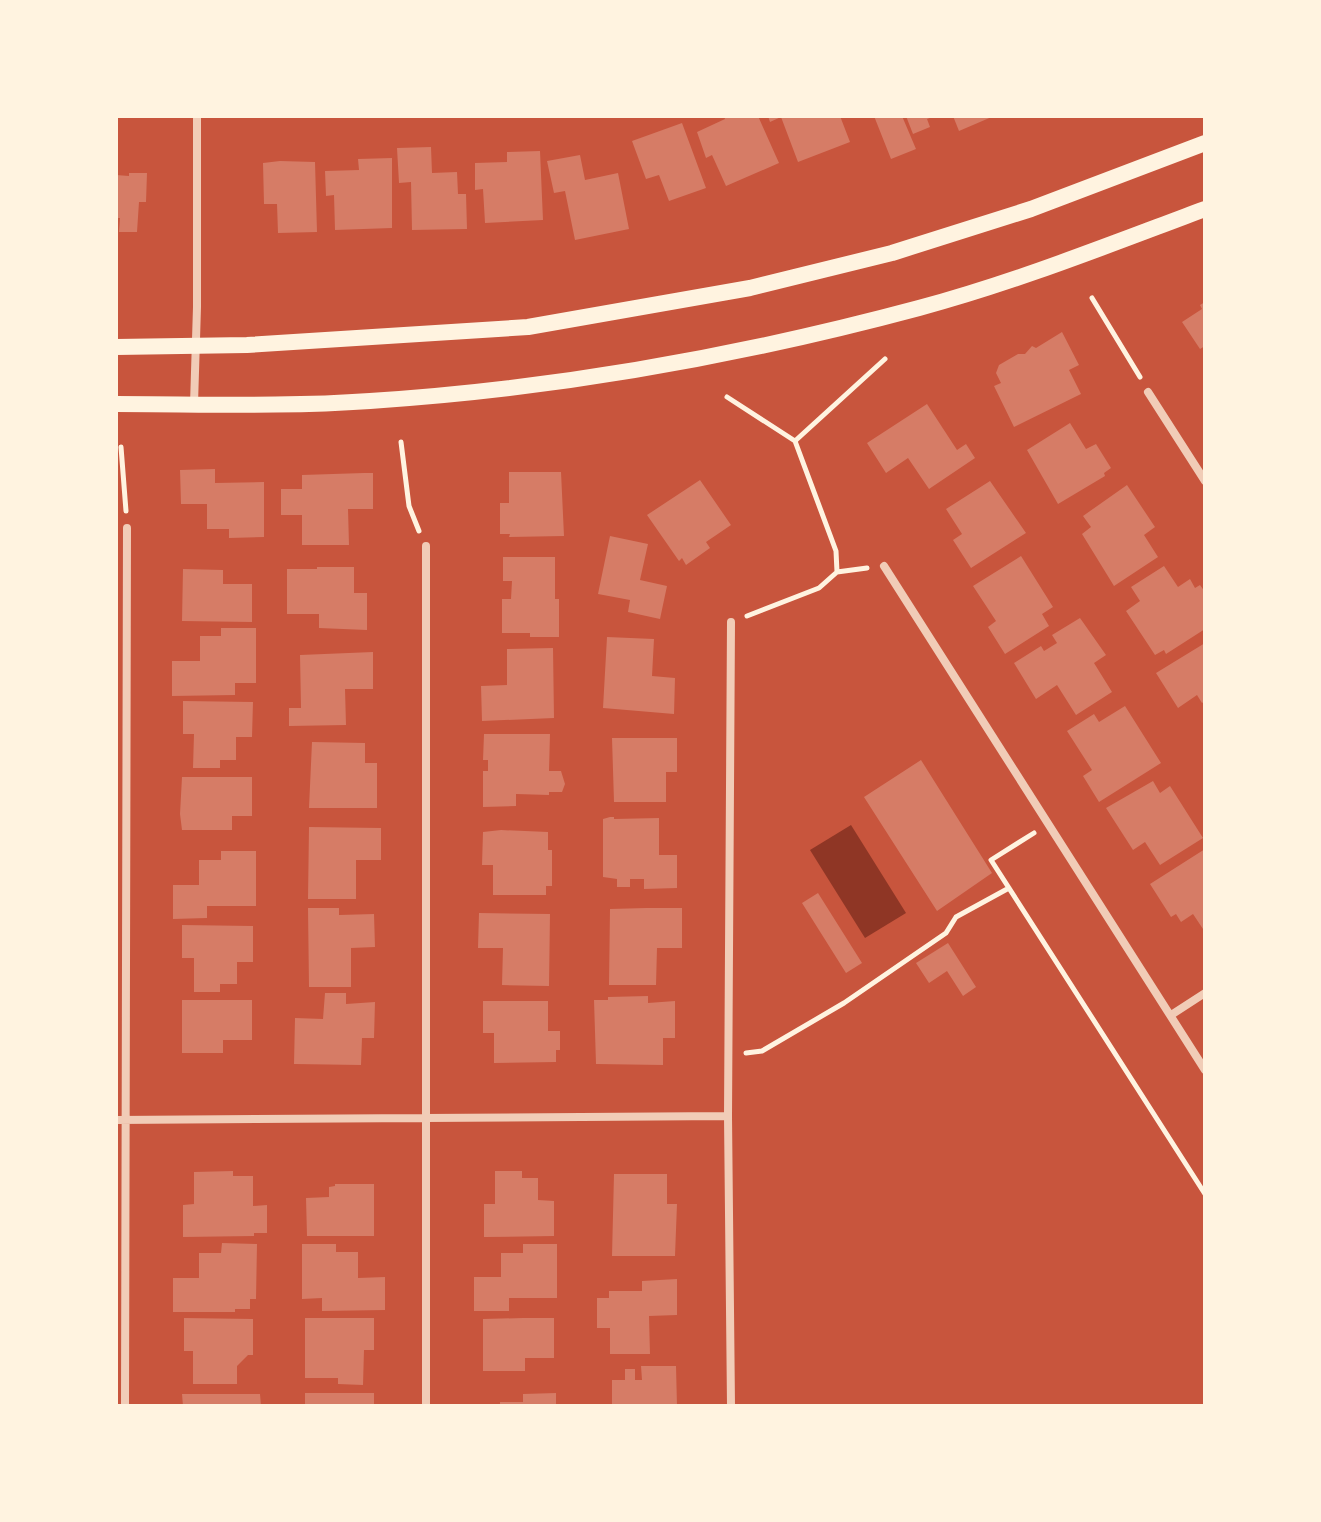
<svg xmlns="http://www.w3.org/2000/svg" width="1321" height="1522" font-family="Merriweather,serif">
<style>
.water{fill:#8f3625}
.building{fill:#d67c66}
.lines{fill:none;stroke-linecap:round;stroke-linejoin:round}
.path{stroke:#fff3e0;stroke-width:5}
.minor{stroke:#f1ccb7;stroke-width:8}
.secondary{stroke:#fff3e0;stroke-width:16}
</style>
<rect width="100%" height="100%" fill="#c8553d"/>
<!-- water -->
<path class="water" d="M851 825 906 913 865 938 810 850Z"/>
<!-- building -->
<path class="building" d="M724 116H758L779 163 726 186 712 155 706 158 697 132 725 119Z
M768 116H840L850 142 798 162 781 117 770 122Z
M874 116H902L916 149 891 159Z
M906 116H935L927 119 930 127 913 134Z
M953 116H994L959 131Z
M682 123 706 188 669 201 659 175 646 179 632 141Z
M431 147 432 173 457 172 458 194H466L467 229 412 230 411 182 399 183 397 148Z
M540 151 543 220 485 223 483 189 475 190V163L507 162V152Z
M580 155 585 180 618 173 629 229 575 240 565 191 554 193 547 161Z
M392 158V228L335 230 334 195 326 196 325 171 359 170 358 159Z
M280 161 315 162 317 232 278 233 277 204H264L263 163Z
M129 173H147L146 202H139L137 232H119L120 218H116V175L129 176Z
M1205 302V346L1200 349 1182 322 1202 309 1200 305Z
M1062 332 1079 365 1069 370 1081 394 1014 427 994 386 1001 383 996 373 999 365 1018 354H1025L1032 346 1036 348Z
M927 404 957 450 966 444 975 458 929 489 908 458 886 473 867 443Z
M1070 423 1086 449 1096 444 1111 468 1104 473 1105 476 1058 504 1027 450Z
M215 469V483L264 482V537L229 538V529H207V504H181L180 470Z
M509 472H561L564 536 509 537 510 534H500V503H509Z
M364 473H373V509H348L349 545H302V515H281V489H302V475Z
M700 480 731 525 706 542 710 548 686 565 682 558 679 561 647 515Z
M990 481 1026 533 971 568 953 540 962 534 946 509Z
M1127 485 1155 527 1144 535 1158 557 1114 586 1082 534 1091 527 1083 516Z
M610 536 648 544 640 580 667 586 660 619 628 612 630 600 598 594Z
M1021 556 1053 607 1042 614 1049 626 1005 654 988 627 996 621 973 586Z
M503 557H555V599H559V637H530V633H502V599H511L512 581H503Z
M1164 566 1178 587 1190 579 1195 588 1200 585 1205 592V629L1166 654 1164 650 1155 655 1126 611 1140 601 1131 587Z
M317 567H354V593H367V630L319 628V614H287V569H317Z
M183 569 223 570V584H252V622L182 621Z
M1080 618 1106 655 1094 663 1112 692 1076 715 1057 685 1036 699 1014 663 1041 646 1044 651 1057 643 1052 635Z
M221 628H256V683H235V695L172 696V661H200V636H221Z
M607 637 654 639 652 676 675 678 674 714 603 708Z
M1205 643V701L1202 703 1197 695 1178 708 1156 673Z
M553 648 554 718 482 721 481 686 507 685V649Z
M373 652V689H345L346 725 289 726V708H301L300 655Z
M183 701 253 702 252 737H236V760H220V768H193L194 734H183Z
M1125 706 1161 763 1099 802 1083 776 1092 770 1067 731 1094 714 1099 722Z
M484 734H550L549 771H561L565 784 562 792H549V795L516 794V806L483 807V771H488V760H483Z
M612 738H677V772H666V802H614Z
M312 742 365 743V763H377V808H309Z
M921 760 992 873 937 911 864 797Z
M182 777H252V816H232V830H182L180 814Z
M1153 781 1160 793 1170 786 1203 838 1160 865 1145 842 1133 850 1106 808Z
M610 817H614V819L659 818V855H677V888L644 889V879H630V887H617V879L603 877V819Z
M309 827 381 828V860H356V899H308Z
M501 830 548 832V850H552V886H546V895H493V865H482L483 832Z
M1205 849V932L1193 914 1181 922 1176 914 1171 917 1150 884Z
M221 851H256V906H207V918L173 919V885H199V860H221Z
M818 893 862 963 846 973 802 903Z
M308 908H339V915L374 914 375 947 351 948V987H309Z
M646 908H682V948H657L656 985H609L610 909Z
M479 913 550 914 549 986 502 985 503 948H478Z
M182 925 253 926V962H237V984H220V992H194V958H182Z
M948 943 976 987 963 996 947 971 929 983 916 963Z
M325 993H346V1004L375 1002 374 1038H362L361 1065 294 1064 295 1018 323 1019Z
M648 996V1003L675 1001V1038H663V1065L596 1064 594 1000H608V997Z
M182 1000H252V1040H223V1053H182Z
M483 1001H548V1031H560V1050H556V1062L494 1063V1033H483Z
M233 1171V1176H253V1206L267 1205V1233H254V1236L183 1237V1205L194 1204V1172Z
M495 1171H522V1178H538V1200L554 1201V1236L484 1237V1204H495Z
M614 1174H667V1204H677L675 1256H612Z
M335 1184H374V1236H307L306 1198 329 1197V1187L335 1186Z
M222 1243 257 1244 256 1299H250V1309H235V1312H173V1278H199V1253H221Z
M302 1244H336V1252H358V1278L385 1277V1310L322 1311V1298L302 1299Z
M523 1244H557V1298H509V1311H474V1277H501V1253H523Z
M677 1279V1315L649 1316 650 1354H610V1328H597V1298H609V1291H642V1281Z
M184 1318 253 1319V1355H248L237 1366V1384H193V1351H184Z
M305 1318H374V1350H364L363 1385 338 1384V1378H305Z
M523 1318H554V1358H525V1371H483V1319Z
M641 1366H676L677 1406H612V1380H625V1369H635V1380H642Z
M305 1393H374V1406H305Z
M556 1393V1406H500V1402H523V1394Z
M182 1394H260L261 1406H183Z"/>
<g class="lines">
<!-- path -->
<path class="path" d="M1092 298 1140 377
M727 397 795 441 885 359
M795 441 836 551 837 572 867 568
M401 442 409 506 419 531
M121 447 126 511
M747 616 819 588 837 572
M1034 833 991 860 1205 1194
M746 1053 762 1051 844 1003 946 933 956 917 1009 888"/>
<!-- minor -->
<path class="minor" d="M1148 392 1205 481
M194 404 197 307V116
M426 546V1406
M884 566 1205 1070
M731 622 728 1116 731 1406
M1171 1015 1205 993
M116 1120 728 1116
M125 1406 127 528"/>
<!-- secondary -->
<path class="secondary" d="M116 347 247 345 528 327 750 288 892 253 1031 209 1205 143
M116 404C201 404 286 407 370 401 555 389 740 356 919 308 1016 282 1111 244 1205 209"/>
</g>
<!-- border -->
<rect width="1321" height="1522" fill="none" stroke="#fff3e0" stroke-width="236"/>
</svg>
